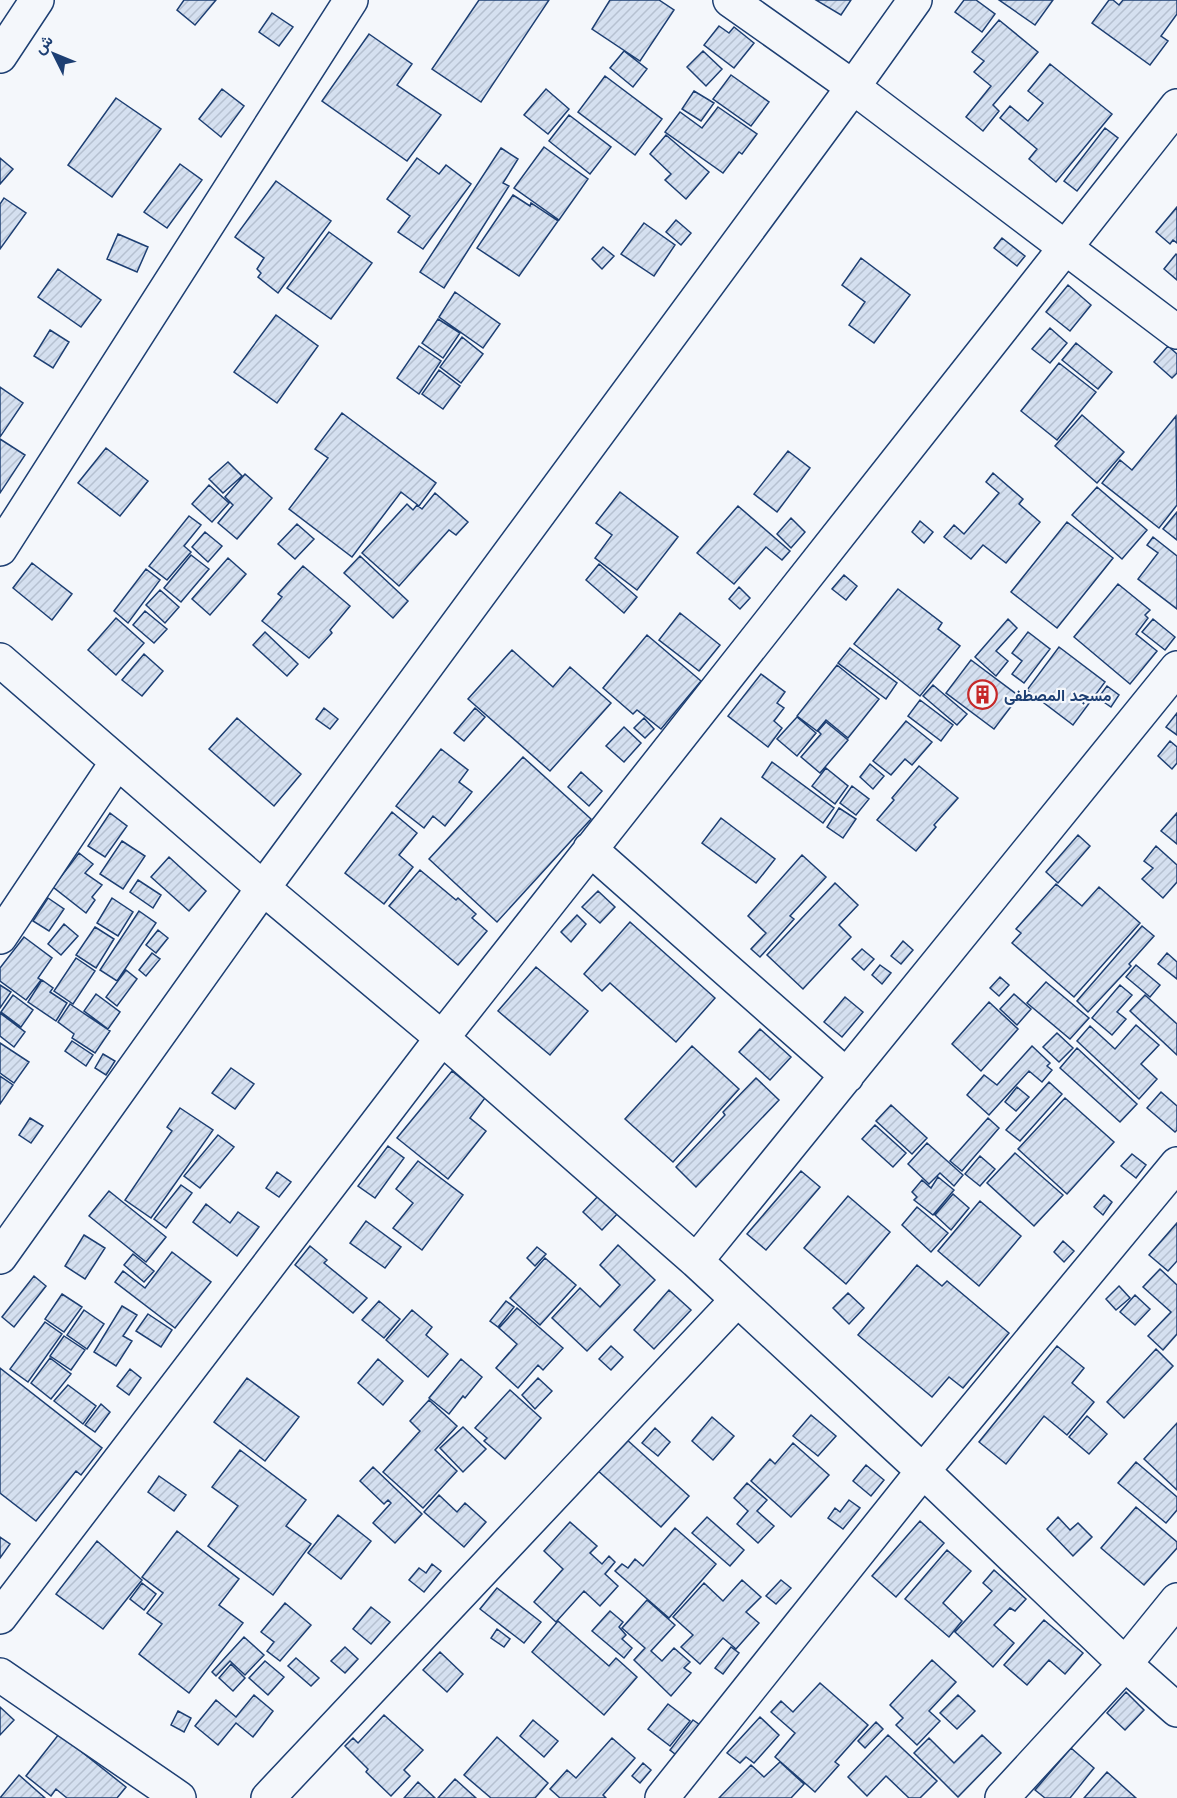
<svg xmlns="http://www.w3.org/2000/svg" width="1177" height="1798" font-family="Arial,Vazirmatn,sans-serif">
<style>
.building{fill:url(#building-hatch);stroke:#1d3f73;stroke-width:1.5}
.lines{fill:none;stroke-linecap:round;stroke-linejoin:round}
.minor-casing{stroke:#1d3f73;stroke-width:36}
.minor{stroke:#f4f7fb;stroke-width:33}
.labels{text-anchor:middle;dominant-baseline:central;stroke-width:4.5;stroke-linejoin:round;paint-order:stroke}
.poi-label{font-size:16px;font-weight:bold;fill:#1d3f73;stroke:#f4f7fb;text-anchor:start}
</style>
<defs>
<pattern id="building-hatch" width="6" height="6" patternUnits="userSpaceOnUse" patternTransform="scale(1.5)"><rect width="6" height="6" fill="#d5e0f0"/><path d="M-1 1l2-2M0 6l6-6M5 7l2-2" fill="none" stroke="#b6c1d1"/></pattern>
</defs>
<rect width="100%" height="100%" fill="#f4f7fb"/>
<!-- building -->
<path class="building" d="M184 0H216L195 25 177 10Z
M479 0H549L481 102 432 69Z
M610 0H659L674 10 640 61 592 29Z
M816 0H851L841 15Z
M964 0H976L995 14 982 32 955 12Z
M999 0H1053L1035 25Z
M1109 0H1113L1119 5 1123 0H1177V14L1161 36 1168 41 1150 65 1092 23Z
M272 13 293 27 279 46 259 32Z
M999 20 1038 52 993 105 999 111 983 131 966 117 991 86 974 72 984 61 972 52Z
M719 26 729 33 734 27 754 43 734 68 704 45Z
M369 34 412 64 397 85 441 115 407 161 322 101Z
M624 51 647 69 633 87 610 68Z
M703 51 722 69 706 86 687 67Z
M1050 64 1112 114 1056 182 1029 159 1037 149 1000 118 1010 106 1028 121 1043 103 1028 91Z
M731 75 769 102 751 126 713 99Z
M605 76 662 119 635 155 578 112Z
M222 89 244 106 221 137 199 119Z
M546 89 569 109 548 134 524 115Z
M694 91 714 103 701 121 682 109Z
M116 98 161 129 112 197 68 165Z
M718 107 757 134 742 154 739 152 723 173 665 132 680 112 702 128Z
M569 115 611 147 590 174 549 141Z
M1105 128 1118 138 1077 191 1064 181Z
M666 135 709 172 686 199 665 180 671 174 650 154Z
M544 147 588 179 559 220 514 188Z
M501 148 518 159 503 183 509 186 444 288 420 272Z
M0 158 13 169 0 184Z
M417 158 439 174 446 165 471 184 423 249 398 232 410 216 387 199Z
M180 164 202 180 167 228 144 212Z
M276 181 331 221 278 293 258 277 261 273 257 269 264 258 235 237Z
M513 195 530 206 531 203 558 221 519 276 477 248Z
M4 198 26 213 0 249V204Z
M1177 207V243L1173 240 1170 244 1156 232Z
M676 220 691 233 681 245 666 232Z
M644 223 675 245 654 276 621 254Z
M329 232 372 263 331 319 287 288Z
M118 234 148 247 137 272 107 259Z
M1002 238 1025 256 1017 266 994 248Z
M603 247 614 256 602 269 592 259Z
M1176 254 1177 255V280L1164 269Z
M861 258 910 295 874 343 849 325 865 302 842 285Z
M58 269 101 300 81 327 38 297Z
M1068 285 1091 305 1070 331 1046 312Z
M455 292 500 324 483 348 439 317Z
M276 315 318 346 277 403 234 372Z
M438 319 460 333 443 358 422 343Z
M1050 328 1067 343 1050 363 1032 349Z
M50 330 69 342 53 368 34 356Z
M462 337 483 354 461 383 440 367Z
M1076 343 1112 372 1098 389 1062 360Z
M419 346 441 361 419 394 397 378Z
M1168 346 1177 354V373L1172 378 1154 362Z
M1059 363 1096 392 1057 440 1021 411Z
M439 370 460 386 443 409 422 394Z
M0 387 23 403 0 437Z
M342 413 436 483 419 506 401 492 352 557 289 509 328 458 315 449Z
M1082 415 1124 452 1097 483 1055 446Z
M1176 416 1177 505 1159 528 1102 483 1120 460 1132 470Z
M0 439 25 455 0 493Z
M106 448 148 481 120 516 78 483Z
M788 451 810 468 777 512 754 494Z
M228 462 242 476 223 493 209 479Z
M993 473 1023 499 1019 504 1040 522 1006 563 983 545 971 559 944 537 954 525 964 534 999 493 986 482Z
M245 474 272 498 237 539 218 523 233 505 225 497Z
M209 485 229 503 212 522 192 504Z
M1097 487 1147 530 1122 559 1072 515Z
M620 492 678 537 637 590 595 558 612 535 596 523Z
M435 493 468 522 456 535 449 530 399 586 362 553 407 504 413 510 417 505 422 509Z
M738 506 790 551 782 560 766 547 734 584 697 553Z
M1177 512V540L1163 529Z
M189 516 201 525 184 546 191 552 167 580 149 566Z
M791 518 805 532 791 548 777 534Z
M920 521 933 532 924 543 912 532Z
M1067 522 1113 558 1057 628 1011 592Z
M297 524 314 539 295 559 278 544Z
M205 532 222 546 208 562 192 547Z
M1153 537 1177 556V609L1138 579 1158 553 1147 545Z
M191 555 209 569 181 602 164 588Z
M360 556 408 601 393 618 344 573Z
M228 558 246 574 210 615 192 599Z
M32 563 72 594 52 620 13 588Z
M599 564 637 597 624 613 586 580Z
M303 566 350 606 330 630 332 633 309 658 262 621 282 597 278 594Z
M146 569 160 580 128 623 114 611Z
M844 575 857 586 846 600 832 589Z
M1118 584 1150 610 1145 615 1148 618 1136 634 1157 651 1130 684 1074 637Z
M739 587 750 598 740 609 729 599Z
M898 589 942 623 938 629 960 646 920 696 854 644Z
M160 590 179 607 165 623 146 605Z
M145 611 167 629 154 643 133 625Z
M680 613 720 645 699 671 659 640Z
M116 618 144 643 116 675 88 650Z
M1008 619 1017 628 996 651 1008 661 996 676 975 657Z
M1153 619 1175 637 1165 650 1142 632Z
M265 632 298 664 287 676 253 645Z
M1028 632 1050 649 1024 683 1012 674 1022 661 1012 653Z
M647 635 701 681 661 729 637 710 633 714 603 688Z
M1059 647 1105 682 1073 725 1027 690Z
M850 648 897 683 886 699 838 663Z
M512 650 553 687 570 667 611 703 550 771 468 699Z
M144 654 163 671 142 696 122 680Z
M971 660 1019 696 994 729 946 693Z
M837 665 879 699 848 738 826 720 817 731 797 716Z
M761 674 785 692 777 703 784 708 774 721 782 728 768 747 728 716Z
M933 685 967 714 957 725 923 696Z
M1107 686 1119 695 1111 707 1098 698Z
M920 700 953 725 941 741 908 716Z
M324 708 338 719 330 729 316 719Z
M475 708 485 717 464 741 454 733Z
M1177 713V735L1166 727Z
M797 717 816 733 797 756 777 739Z
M237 718 301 774 274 806 209 749Z
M644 718 654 729 645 738 634 728Z
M906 721 932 742 912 765 905 759 891 775 873 761Z
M826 722 848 740 820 773 801 757 821 734 818 731Z
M624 727 641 743 624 762 606 746Z
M1170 741 1177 747V763L1172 769 1158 756Z
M441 749 468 770 459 782 472 792 445 826 433 816 424 828 396 806Z
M523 757 591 819 497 922 429 859Z
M772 762 834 808 823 823 762 777Z
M870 764 884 776 873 789 860 777Z
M919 766 958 798 934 825 936 827 916 851 877 820 894 800 892 798Z
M826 768 848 786 835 804 812 786Z
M581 772 602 791 589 806 568 787Z
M852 786 869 799 856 815 840 803Z
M839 808 856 819 843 838 827 827Z
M392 812 417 833 399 855 413 867 384 904 345 873Z
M110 813 127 826 105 857 88 846Z
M1177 813V844L1161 831Z
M721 818 775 859 756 883 702 843Z
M1078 835 1090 846 1058 883 1046 872Z
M122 841 145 856 123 889 100 874Z
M1156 846 1177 865V882L1163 898 1142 879 1153 868 1144 861Z
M79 853 93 864 85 873 102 885 92 897 95 900 86 913 53 887Z
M802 855 826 877 790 916 794 919 760 957 751 949 766 933 748 916Z
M169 857 206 891 189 911 151 877Z
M420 870 456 900 458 898 476 914 472 918 487 931 458 965 389 906Z
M138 880 161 895 153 908 130 892Z
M835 883 858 905 839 925 851 937 803 989 767 955Z
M1056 884 1082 906 1099 887 1140 923 1074 997 1012 943 1021 933 1016 929Z
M598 891 615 907 600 923 582 907Z
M48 898 64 909 49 931 33 921Z
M112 898 133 912 118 936 97 923Z
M139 911 156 923 117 981 100 970Z
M577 915 586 924 571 942 561 932Z
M630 922 715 998 676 1042 610 983 602 991 584 974Z
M64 924 78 936 61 955 48 944Z
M1142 926 1154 936 1129 964 1131 966 1088 1012 1077 1001Z
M95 927 114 939 96 968 76 955Z
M158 930 168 938 156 953 146 945Z
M24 937 52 958 38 978 41 980 26 1000 0 981V968Z
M903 941 913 950 901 964 891 956Z
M862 949 874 959 864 970 852 959Z
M152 953 160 959 146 976 139 970Z
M1167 953 1177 962V979L1158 964Z
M76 958 95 971 73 1004 54 991Z
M880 965 891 973 882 984 872 975Z
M1136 965 1160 985 1150 997 1126 977Z
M536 967 588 1011 550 1055 498 1011Z
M126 970 137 979 117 1006 106 997Z
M1000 977 1009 985 999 996 990 988Z
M42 980 53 988 50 992 67 1003 56 1021 28 1002Z
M1046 982 1089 1018 1070 1039 1027 1003Z
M0 985 11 992 0 1008Z
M1120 985 1132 995 1117 1012 1126 1019 1112 1035 1092 1018Z
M96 994 120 1012 108 1029 84 1011Z
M1014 994 1031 1009 1017 1025 1000 1009Z
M13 995 33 1010 21 1027 1 1012Z
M1145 995 1177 1024V1055L1130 1011Z
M845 997 863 1012 842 1037 824 1022Z
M989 1002 1018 1029 981 1071 952 1044Z
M70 1004 110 1031 95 1053 72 1038 74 1034 58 1022Z
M0 1013 25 1032 14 1047 0 1036Z
M1136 1025 1159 1045 1141 1064 1157 1079 1139 1099 1077 1041 1090 1026 1115 1049Z
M760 1029 791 1057 770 1080 739 1052Z
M1057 1033 1073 1048 1059 1062 1043 1047Z
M72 1041 93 1055 86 1066 65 1051Z
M0 1043 29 1062 14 1083 0 1073Z
M692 1046 739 1089 673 1162 625 1119Z
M1032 1046 1050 1063 1047 1066 1052 1070 1042 1082 1029 1071 989 1115 967 1095 984 1075 997 1085Z
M1077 1048 1137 1104 1120 1122 1060 1068Z
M103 1054 115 1061 106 1075 95 1068Z
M231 1068 254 1084 235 1109 212 1093Z
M452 1071 485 1098 470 1118 486 1131 448 1179 397 1138Z
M0 1076 13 1085 0 1104Z
M756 1078 779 1100 696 1187 676 1167 725 1115 723 1112Z
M1049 1082 1062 1094 1020 1141 1006 1130Z
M1017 1087 1029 1097 1016 1111 1005 1102Z
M1161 1092 1177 1106V1130L1175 1132 1147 1108Z
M1065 1098 1114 1142 1067 1194 1018 1149Z
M891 1105 927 1138 912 1154 876 1121Z
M180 1108 213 1130 151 1218 125 1200 172 1131 167 1127Z
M30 1118 43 1126 31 1143 19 1135Z
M988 1118 999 1128 962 1171 950 1161Z
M875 1125 906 1153 893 1167 862 1139Z
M218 1135 234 1147 200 1188 184 1176Z
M927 1143 963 1175 954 1186 940 1173 929 1184 908 1164Z
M388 1146 404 1158 375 1198 358 1186Z
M1015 1153 1063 1195 1034 1226 987 1183Z
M1132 1154 1146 1165 1136 1178 1121 1166Z
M980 1156 995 1169 980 1186 965 1174Z
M418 1161 463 1195 422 1250 393 1228 413 1203 396 1189Z
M801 1171 820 1187 766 1250 747 1234Z
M277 1172 291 1182 279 1197 266 1188Z
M938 1177 954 1190 933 1215 914 1200 917 1197 912 1192 922 1180 931 1188Z
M181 1185 192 1193 166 1228 154 1219Z
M109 1191 166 1237 146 1262 89 1216Z
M600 1194 619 1212 602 1230 583 1212Z
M953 1194 969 1208 951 1230 935 1215Z
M1104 1195 1112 1202 1103 1215 1094 1207Z
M848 1196 890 1232 846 1284 804 1248Z
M980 1201 1021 1236 979 1286 938 1251Z
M206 1204 230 1223 238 1212 259 1227 237 1256 193 1222Z
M917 1207 948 1233 931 1252 902 1225Z
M366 1221 401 1247 385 1268 350 1243Z
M1177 1223V1261L1168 1271 1149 1255Z
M84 1235 105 1248 85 1279 65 1266Z
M1063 1241 1074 1251 1064 1262 1054 1252Z
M618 1245 655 1280 587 1351 552 1318 580 1288 600 1307 620 1285 600 1265Z
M310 1246 327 1260 324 1263 367 1298 353 1313 295 1265Z
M537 1247 546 1254 535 1266 527 1258Z
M172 1252 211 1282 175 1328 115 1282 123 1271 145 1288Z
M133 1254 154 1271 144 1282 124 1265Z
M545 1258 576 1285 540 1325 510 1298Z
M917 1265 942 1286 947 1281 1009 1333 963 1388 949 1377 932 1397 858 1335Z
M1160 1269 1177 1285V1334L1163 1350 1148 1336 1171 1312 1143 1287Z
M34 1276 46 1286 14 1327 2 1317Z
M1119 1286 1130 1298 1116 1310 1106 1299Z
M669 1290 691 1310 654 1349 634 1330Z
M848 1293 864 1308 849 1324 833 1308Z
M62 1294 82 1307 64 1332 45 1319Z
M1135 1295 1150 1309 1135 1325 1120 1312Z
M379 1301 400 1319 384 1338 362 1320Z
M506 1301 514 1307 498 1327 490 1321Z
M122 1306 137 1315 123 1336 132 1341 116 1366 94 1352Z
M517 1308 563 1348 543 1370 538 1365 518 1388 496 1368 517 1344 499 1328Z
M84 1310 104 1324 87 1349 67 1335Z
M412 1310 432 1327 426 1335 448 1354 428 1377 386 1340Z
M148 1314 172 1330 161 1347 136 1331Z
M45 1322 62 1334 28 1382 10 1369Z
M64 1336 85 1350 71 1370 50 1356Z
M611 1346 623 1357 611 1370 599 1359Z
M1057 1346 1084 1368 1072 1383 1094 1402 1067 1435 1044 1416 1006 1464 979 1442Z
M1156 1349 1173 1366 1124 1418 1107 1402Z
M50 1358 71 1374 51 1399 31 1383Z
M378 1359 403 1381 383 1405 358 1383Z
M461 1359 482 1377 465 1398 463 1396 449 1414 429 1398Z
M0 1368 102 1448 81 1475 76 1471 36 1521 0 1493Z
M130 1369 141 1378 129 1395 117 1386Z
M247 1378 299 1417 265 1461 214 1422Z
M538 1378 552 1391 535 1409 522 1395Z
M68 1385 96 1406 83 1424 54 1401Z
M510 1390 541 1418 505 1459 484 1441 487 1438 475 1428Z
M429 1400 457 1426 435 1450 457 1471 423 1508 383 1472 420 1431 410 1421Z
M101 1404 110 1412 95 1432 85 1425Z
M811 1415 836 1436 818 1456 793 1436Z
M1087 1416 1107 1434 1089 1454 1069 1437Z
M712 1417 734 1436 713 1460 692 1441Z
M1177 1423V1490L1144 1459Z
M463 1427 486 1449 463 1472 440 1448Z
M655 1428 670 1442 658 1456 642 1443Z
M625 1438 689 1496 661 1527 596 1469Z
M793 1443 829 1475 791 1517 751 1481 770 1459 775 1464Z
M240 1450 306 1500 286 1526 311 1544 273 1595 208 1546 238 1506 212 1487Z
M1136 1462 1177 1497V1510L1166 1523 1118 1483Z
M866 1465 884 1480 871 1496 853 1481Z
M373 1467 422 1514 395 1543 373 1523 391 1503 388 1500 384 1504 360 1481Z
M159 1476 186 1495 174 1511 148 1492Z
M747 1483 767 1500 757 1511 774 1526 758 1543 737 1524 748 1511 734 1498Z
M439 1495 457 1512 465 1503 486 1522 464 1547 424 1512Z
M849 1500 860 1508 843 1529 828 1518 835 1508 840 1512Z
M1136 1507 1177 1542V1548L1144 1585 1101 1548Z
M338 1515 371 1541 341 1579 308 1553Z
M707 1517 744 1550 730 1566 692 1533Z
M1058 1517 1070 1530 1078 1523 1092 1537 1073 1556 1047 1529Z
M920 1521 944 1543 896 1597 872 1576Z
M570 1522 597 1546 590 1553 602 1564 609 1556 615 1562 605 1574 618 1586 600 1606 584 1591 556 1622 534 1602 563 1569 544 1551Z
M675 1528 716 1564 669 1618 615 1571 622 1564 628 1568 635 1559 643 1566Z
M177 1531 239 1579 219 1605 243 1623 189 1693 139 1654 162 1624 147 1613 163 1593 142 1577Z
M0 1537 10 1544 0 1558Z
M97 1541 142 1580 103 1629 56 1594Z
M947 1550 971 1571 943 1603 962 1621 949 1637 905 1599Z
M432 1564 441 1571 424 1592 409 1580 419 1568 426 1573Z
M994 1570 1026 1599 1015 1611 1010 1608 994 1625 1014 1643 993 1667 955 1632 992 1591 983 1583Z
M742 1580 761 1597 746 1612 759 1623 736 1649 723 1638 700 1664 681 1647 693 1635 673 1617 704 1583 723 1601Z
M781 1580 791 1588 776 1604 766 1596Z
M142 1583 156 1594 144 1610 130 1599Z
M497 1588 541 1622 524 1643 480 1609Z
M647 1600 675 1625 651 1651 662 1661 674 1648 690 1662 684 1668 691 1673 671 1696 634 1660 645 1648 622 1628Z
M285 1603 311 1625 280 1661 267 1651 274 1642 261 1632Z
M371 1607 390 1622 371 1644 353 1629Z
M610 1611 623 1622 619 1627 626 1635 622 1639 632 1648 624 1658 592 1631Z
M1044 1620 1083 1653 1065 1674 1049 1660 1027 1685 1004 1665Z
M558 1621 609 1666 616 1658 637 1677 604 1715 532 1652Z
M497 1629 510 1639 504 1647 491 1638Z
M244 1637 264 1655 245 1675 230 1661 216 1676 212 1672Z
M345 1647 358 1659 345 1673 331 1661Z
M731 1647 739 1653 723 1674 715 1668Z
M440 1652 463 1674 447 1692 423 1670Z
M296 1658 319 1678 311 1686 288 1666Z
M932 1660 956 1682 929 1711 940 1721 917 1745 896 1725 903 1718 890 1705Z
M265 1661 284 1677 268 1695 249 1678Z
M231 1664 245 1678 233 1691 219 1678Z
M820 1683 868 1725 835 1762 839 1765 815 1792 775 1757 795 1733 771 1712 781 1701 793 1712Z
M1126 1692 1144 1710 1125 1730 1107 1713Z
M254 1695 273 1711 253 1737 236 1723 218 1745 195 1726 216 1700 236 1717Z
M958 1695 975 1711 957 1729 940 1713Z
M668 1704 690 1721 670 1746 648 1729Z
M0 1707 14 1720 0 1735Z
M178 1711 191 1718 184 1732 171 1725Z
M384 1715 423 1750 404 1770 410 1776 391 1796 366 1772 368 1769 345 1746 353 1738 358 1743Z
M760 1717 779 1735 754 1763 746 1757 740 1763 727 1753Z
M533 1720 558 1741 544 1757 520 1736Z
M693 1720 703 1727 680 1758 670 1750Z
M876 1722 883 1729 865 1748 858 1741Z
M59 1734 126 1787 117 1798H67L56 1789 51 1796 26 1776Z
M888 1735 937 1781 920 1798H909L886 1776 867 1796 848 1777Z
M982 1735 1001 1753 958 1797 914 1753 929 1738 954 1763Z
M497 1737 548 1783 535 1798H491L464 1775Z
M612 1738 635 1758 603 1795 606 1798H560L550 1789 567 1770 576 1778Z
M1071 1748 1094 1768 1070 1798H1045L1035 1790Z
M780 1762 804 1784 791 1798H719L751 1765 764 1777Z
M643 1763 651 1770 640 1783 632 1776Z
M1107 1772 1136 1798H1084Z
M19 1775 45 1798H0Z
M455 1779 476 1798H438Z
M418 1782 435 1798H404Z"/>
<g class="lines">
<defs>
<path id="minor" d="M730 0 853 87 1177 332
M0 56 37 0
M0 549 351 0
M0 660 263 888 442 1038 696 1261 923 1471 1125 1664 1177 1710
M590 849 847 1076
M0 937 117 762
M0 1257 263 888 853 87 915 0
M696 1261 1177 668
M0 1617 442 1038 1177 106
M0 1675 179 1798
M268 1798 737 1300
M662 1798 923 1471 1177 1164
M1002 1798 1125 1664 1177 1600"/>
</defs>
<!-- minor casing -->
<use href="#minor" class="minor-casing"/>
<!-- minor -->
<use href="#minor" class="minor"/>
</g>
<!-- icons -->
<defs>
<symbol id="building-ring" viewBox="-11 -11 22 22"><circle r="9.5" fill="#f4f7fb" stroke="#c62828" stroke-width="1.5"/><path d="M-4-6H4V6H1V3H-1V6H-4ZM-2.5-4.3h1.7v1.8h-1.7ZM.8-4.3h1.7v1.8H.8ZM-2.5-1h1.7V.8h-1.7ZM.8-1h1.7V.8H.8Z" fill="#c62828"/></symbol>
</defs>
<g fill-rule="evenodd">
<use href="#building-ring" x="966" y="678" width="33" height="33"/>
</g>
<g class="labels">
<!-- poi labels -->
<g class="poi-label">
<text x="1004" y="695">مسجد المصطفى</text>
</g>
</g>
<!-- north arrow -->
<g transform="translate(54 54) rotate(313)" stroke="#f4f7fb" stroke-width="4.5" paint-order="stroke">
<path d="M0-4.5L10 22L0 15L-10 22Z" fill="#1d3f73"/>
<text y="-9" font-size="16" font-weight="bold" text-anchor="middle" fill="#1d3f73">ش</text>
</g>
</svg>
